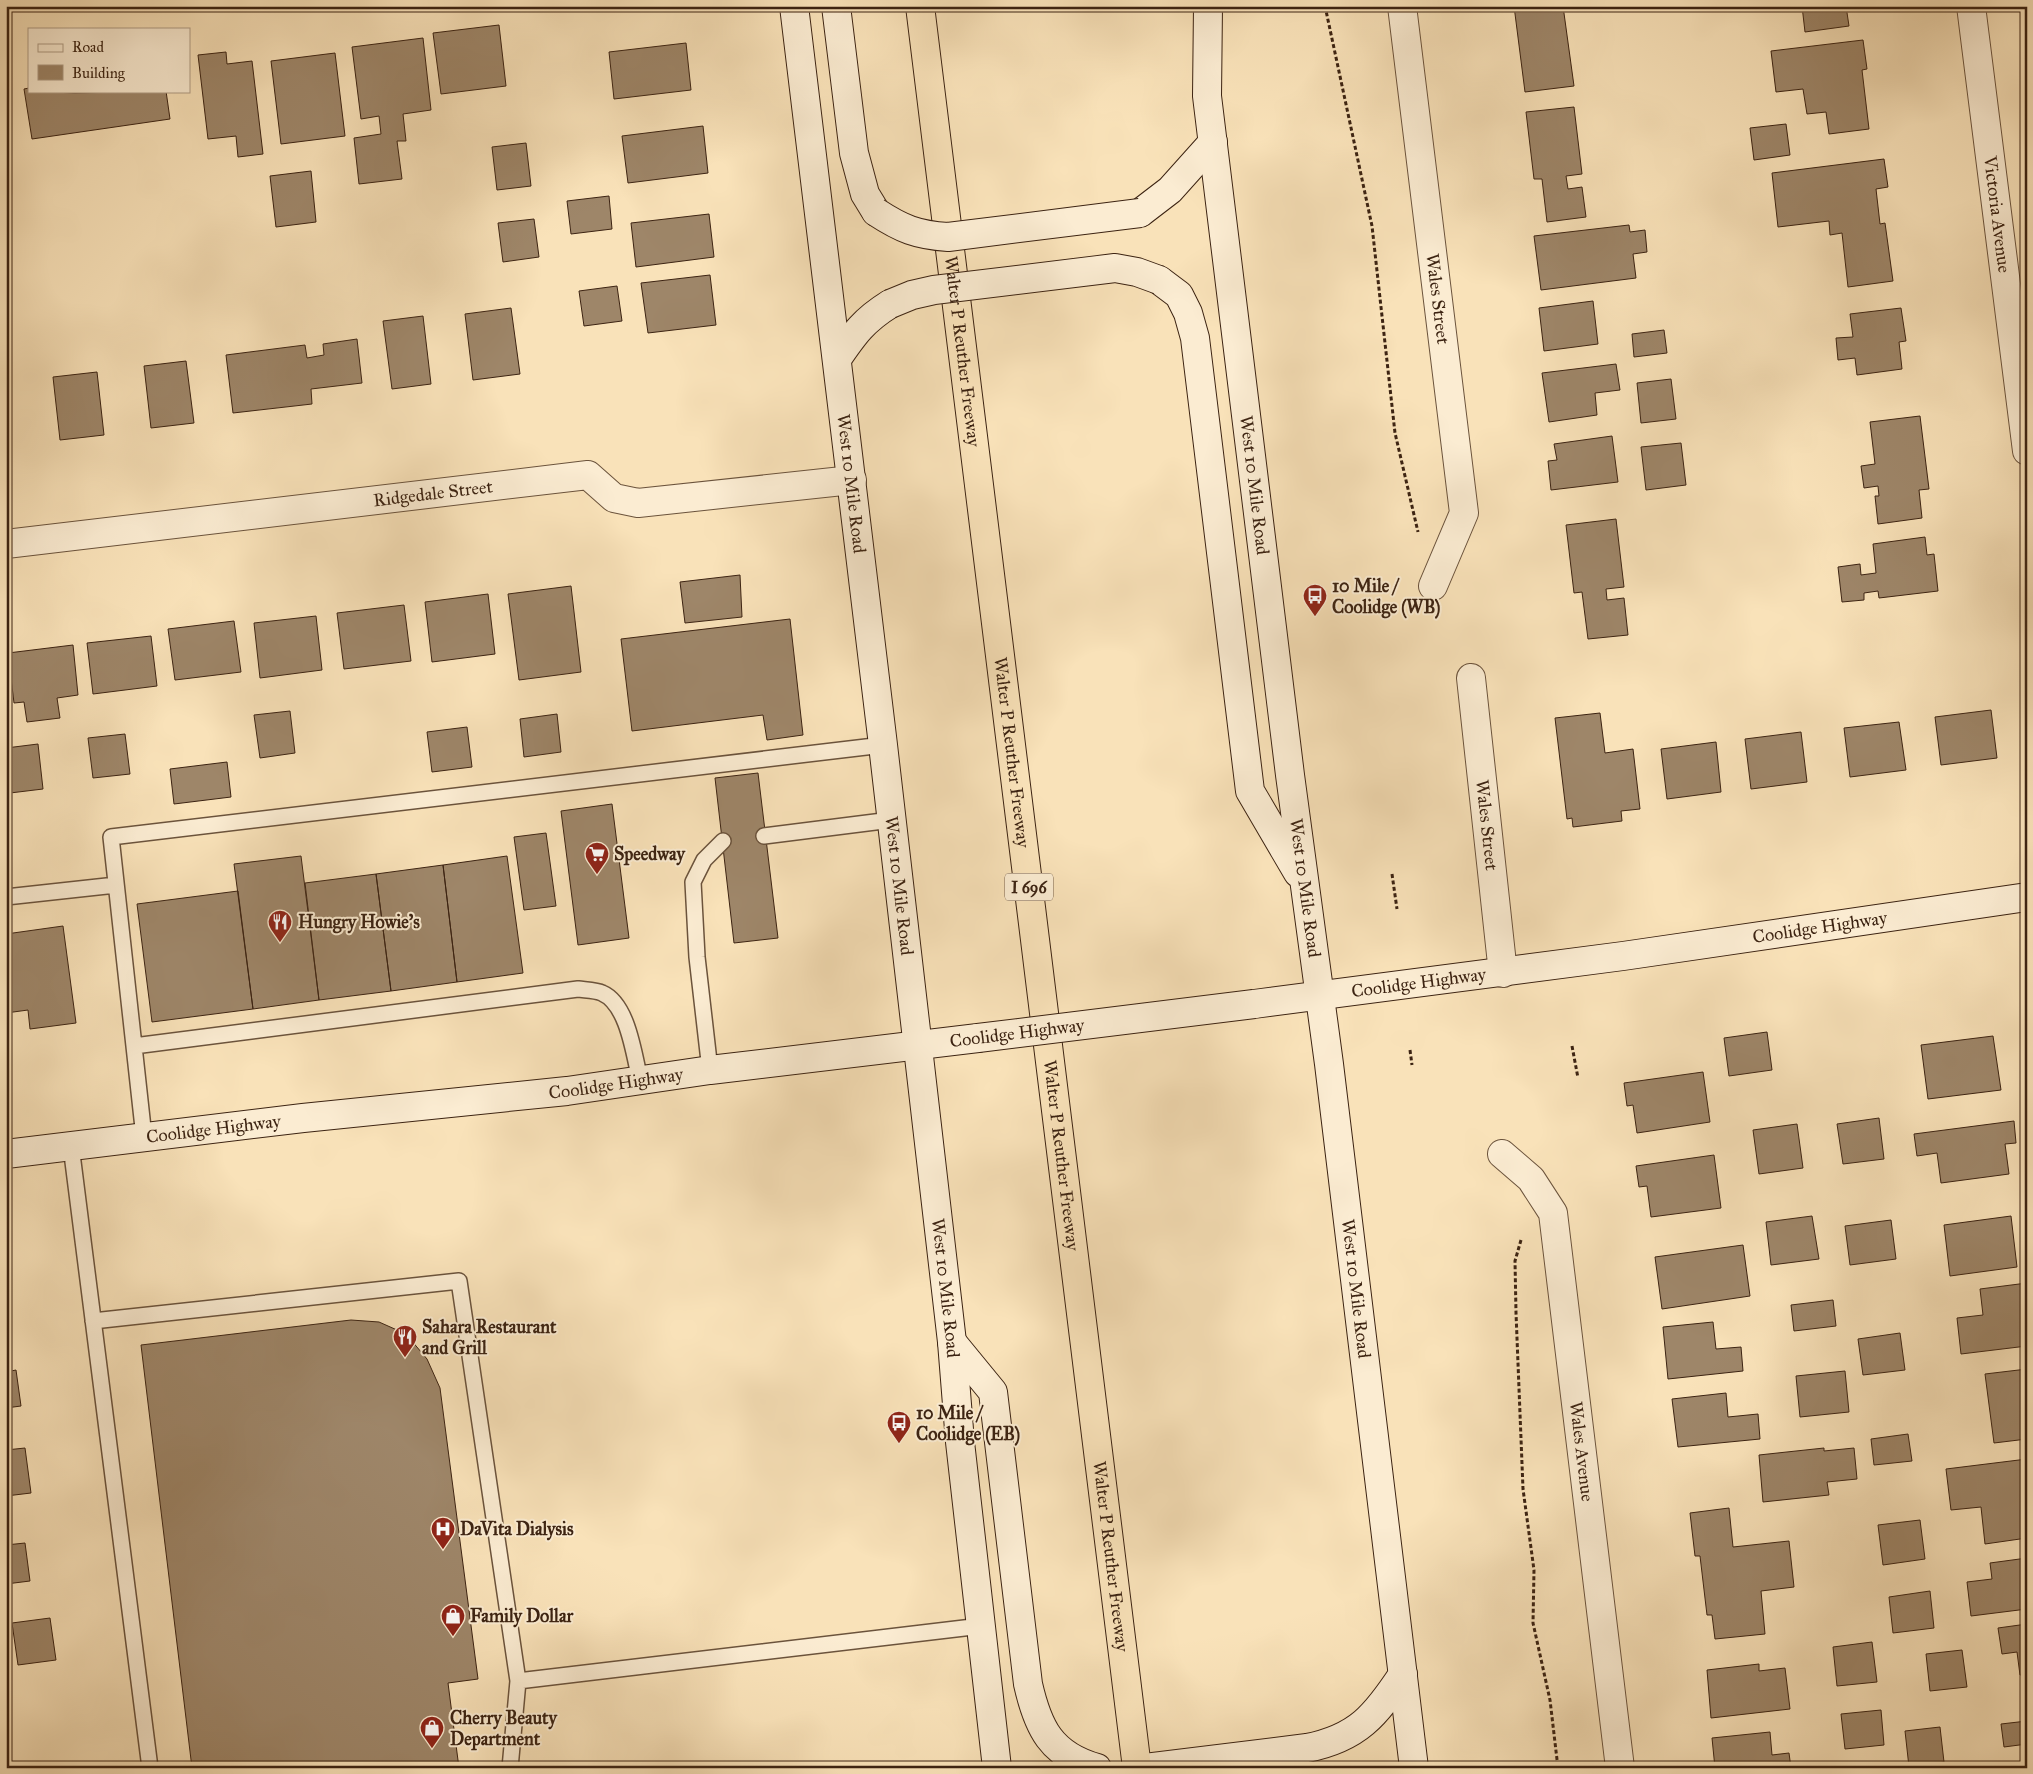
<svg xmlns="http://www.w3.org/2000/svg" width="2033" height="1774" font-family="'IM FELL Great Primer',serif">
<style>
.building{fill:#9e8669;stroke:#3c2312}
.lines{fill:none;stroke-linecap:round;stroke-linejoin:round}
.lane-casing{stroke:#6b533c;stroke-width:18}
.street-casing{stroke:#6b533c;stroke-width:30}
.secondary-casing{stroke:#3c2312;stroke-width:30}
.highway-casing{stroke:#3c2312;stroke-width:30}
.path{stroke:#3c2312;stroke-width:3;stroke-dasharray:4 2.5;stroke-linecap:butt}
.lane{stroke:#fbecd2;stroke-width:15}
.street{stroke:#fbecd2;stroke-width:28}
.secondary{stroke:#fbecd2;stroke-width:28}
.highway{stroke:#f9e2b9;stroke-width:28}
.secondary-bridge-casing{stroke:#3c2312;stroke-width:30;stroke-linecap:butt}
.secondary-bridge{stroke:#fbecd2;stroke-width:28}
.labels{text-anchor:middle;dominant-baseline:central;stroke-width:4;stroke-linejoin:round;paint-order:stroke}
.shield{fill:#fbecd2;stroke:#755f4c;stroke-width:1}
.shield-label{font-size:16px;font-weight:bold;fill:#3c2312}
.street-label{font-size:18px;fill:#3c2312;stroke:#fbecd2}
.poi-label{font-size:18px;font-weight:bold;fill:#3c2312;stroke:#fbecd2;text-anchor:start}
</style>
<rect width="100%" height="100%" fill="#f9e2b9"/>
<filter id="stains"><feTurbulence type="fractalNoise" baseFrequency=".004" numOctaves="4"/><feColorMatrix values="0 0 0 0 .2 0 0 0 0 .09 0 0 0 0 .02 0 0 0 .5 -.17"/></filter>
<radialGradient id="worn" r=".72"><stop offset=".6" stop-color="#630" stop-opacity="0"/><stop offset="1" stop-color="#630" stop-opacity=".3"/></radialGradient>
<!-- building -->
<path class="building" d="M1514 6H1563L1574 86 1525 92Z
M1802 6H1846L1849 26 1805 32Z
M499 25 506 86 441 94 433 33Z
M423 38 431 110 403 114 406 141H397L402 179 359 184 354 138 381 134 379 116 361 119 352 47Z
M1863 40 1867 69 1862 70 1869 129 1829 134 1826 112 1807 114 1803 89 1776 92 1771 51Z
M686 43 691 90 614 99 609 52Z
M226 52 227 64 252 61 263 154 238 157 236 136 208 139 198 55Z
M335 53 345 136 281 144 271 61Z
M29 88V91L75 93 166 91 170 119 32 139 24 89Z
M1574 107 1582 174 1566 176 1568 189 1582 187 1586 217 1547 222 1542 179H1534L1526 112Z
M1786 124 1790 155 1754 160 1750 128Z
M703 126 708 173 628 183 622 136Z
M526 143 531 186 497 190 492 147Z
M1884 159 1888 187 1876 189 1880 224 1885 223 1893 281 1848 287 1842 233 1830 235 1829 221 1778 227 1772 173Z
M311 171 316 222 276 227 270 176Z
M609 196 612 229 571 234 567 201Z
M709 214 714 257 636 267 631 223Z
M534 219 539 257 503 262 498 223Z
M1629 225 1630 232 1645 230 1647 252 1633 254 1636 278 1541 290 1534 236Z
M710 275 716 325 648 333 641 283Z
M617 286 622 321 584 326 579 291Z
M1593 301 1598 344 1544 351 1539 308Z
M511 308 520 374 473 380 465 314Z
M1901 308 1906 341 1899 342 1902 369 1857 375 1855 358 1838 360 1836 338 1853 337 1850 314Z
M423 316 431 384 392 389 383 321Z
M1664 330 1667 353 1634 357 1632 334Z
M357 339 362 383 311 389 312 404 233 413 226 355 305 345 307 358 324 355 323 344Z
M186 361 194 423 151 428 144 366Z
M1616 364 1620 390 1595 393 1597 415 1549 422 1542 373Z
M97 372 104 435 60 440 53 377Z
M1671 379 1676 419 1641 423 1637 383Z
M1920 416 1929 489 1919 490 1922 518 1878 524 1875 496H1879L1878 486 1864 488 1861 466 1875 464 1870 422Z
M1612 436 1618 482 1551 490 1548 461 1557 460 1554 444Z
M1681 443 1686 485 1646 490 1641 447Z
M1616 519 1624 587 1606 589 1607 600 1624 598 1628 635 1588 639 1582 592 1574 593 1566 525Z
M1925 537 1927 555 1934 554 1938 591 1879 598 1878 591 1864 593V600L1842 602 1838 567 1860 564 1861 575 1876 573 1873 544Z
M740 575 742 617 685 623 680 582Z
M571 586 581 672 519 680 508 594Z
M488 594 495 654 432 662 425 602Z
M404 605 411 661 344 669 337 613Z
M316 616 322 670 260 678 254 623Z
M790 619 803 735 767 740 763 715 632 731 621 639Z
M234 621 241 672 175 680 168 629Z
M151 636 157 686 93 694 87 643Z
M73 645 78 695 57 698 60 718 27 722 24 702 14 703 8 653Z
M1991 710 1997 758 1941 765 1935 717Z
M290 711 295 753 260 758 254 715Z
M1600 713 1605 753 1633 749 1640 809 1621 811 1622 821 1573 827 1572 818 1567 819 1555 718Z
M557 714 561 752 524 757 520 719Z
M1899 722 1906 770 1850 777 1844 728Z
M467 727 472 767 432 772 427 732Z
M1801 732 1807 782 1751 789 1745 739Z
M125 734 130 774 93 778 88 738Z
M1716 742 1721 792 1667 799 1661 749Z
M38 744 43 789 10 793 6 748Z
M227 762 231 797 174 804 170 769Z
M758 773 778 938 734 943 715 778Z
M612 804 629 938 578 945 561 811Z
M546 833 556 906 524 910 514 837Z
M301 856 319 1000 253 1009 234 864Z
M507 856 523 973 457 982 443 865Z
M443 865 457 982 391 991 376 874Z
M376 874 391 991 319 1000 305 883Z
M238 891 253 1009 152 1022 137 904Z
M63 926 76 1023 30 1029 28 1010 6 1013V934Z
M1767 1032 1772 1070 1729 1076 1724 1038Z
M1993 1036 2001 1090 1928 1099 1921 1045Z
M1703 1072 1710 1122 1637 1133 1633 1105 1627 1106 1624 1083Z
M1879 1118 1884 1159 1843 1164 1837 1124Z
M2014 1121 2016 1143 2005 1144 2009 1174 1941 1183 1937 1153 1917 1156 1914 1134Z
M1797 1124 1803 1168 1759 1174 1753 1130Z
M1714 1155 1721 1208 1651 1217 1647 1186 1639 1187 1636 1166Z
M1812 1216 1819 1259 1771 1265 1766 1222Z
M2011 1216 2017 1267 1950 1276 1944 1225Z
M1891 1220 1896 1259 1850 1265 1845 1226Z
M1743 1245 1750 1296 1662 1309 1655 1257Z
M2027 1283V1346L1961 1354 1957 1318 1983 1315 1980 1289Z
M1833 1300 1836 1326 1794 1331 1791 1305Z
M351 1320 379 1322 406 1334 427 1359 440 1388 478 1679 448 1683 459 1768H192L141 1345Z
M1713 1322 1716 1349 1741 1347 1743 1371 1668 1379 1663 1327Z
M1900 1333 1905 1370 1863 1375 1858 1339Z
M2027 1369V1439L1994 1443 1985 1374Z
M16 1370 21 1406 6 1408V1372Z
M1845 1371 1849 1412 1800 1417 1796 1376Z
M1726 1393 1728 1417 1758 1414 1760 1439 1678 1447 1672 1399Z
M1908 1434 1912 1461 1874 1465 1871 1439Z
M25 1448 31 1493 6 1496V1450Z
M1824 1448V1451L1854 1448 1857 1479 1827 1482 1829 1495 1763 1502 1759 1455Z
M2027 1459V1538L1985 1544 1981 1507 1951 1510 1946 1469Z
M1729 1508 1733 1547 1789 1541 1794 1587 1761 1591 1765 1634 1715 1639 1712 1615H1707L1700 1556H1695L1690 1513Z
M1920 1520 1925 1559 1883 1565 1878 1525Z
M25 1543 30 1581 6 1584V1545Z
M2027 1558V1609L1971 1616 1967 1582 1992 1579 1990 1563Z
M1930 1591 1934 1628 1893 1633 1889 1597Z
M50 1618 56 1660 18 1665 12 1623Z
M2027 1624V1674L2020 1675 2017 1652 2002 1654 1998 1628Z
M1872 1642 1877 1682 1837 1686 1833 1647Z
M1962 1650 1967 1687 1930 1691 1926 1654Z
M1759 1664V1671L1785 1668 1790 1709 1711 1718 1707 1670Z
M1881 1710 1884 1745 1845 1749 1841 1714Z
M2027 1721V1744L2004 1747 2001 1724Z
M1940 1727 1944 1762 1909 1767 1905 1731Z
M1770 1732 1772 1755 1789 1753 1791 1768H1715L1712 1738Z
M2027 1765V1768H2004Z"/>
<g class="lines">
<defs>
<path id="lane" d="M764 836 891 820
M6 897 116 885
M134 1046 578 989C585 990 596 990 602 993 628 1004 634 1055 640 1080
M710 1070 697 957 693 882 704 860 723 841
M144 1137 111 837 883 745
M71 1146 150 1768
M93 1321 459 1281 518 1681 510 1768
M518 1681 981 1626"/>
<g id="street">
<path id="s1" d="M1402 6 1464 513 1433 586"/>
<path id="s2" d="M1971 6 2027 451"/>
<path id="s3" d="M6 544 588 475 614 498 638 503 852 480"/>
<path id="s4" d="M1471 678 1503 973"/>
<path id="s5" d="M1502 1154 1531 1179 1553 1213 1620 1768"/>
</g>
<g id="secondary">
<path id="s6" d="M794 6 883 745 952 1342 960 1442 997 1768"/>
<path d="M836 6 854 153 865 194 876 212"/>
<path id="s7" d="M1208 6 1207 96 1290 775 1329 1064 1414 1768"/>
<path d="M1140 213 1170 190 1213 142"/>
<path d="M1159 280 1179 295 1188 313 1195 338 1250 791 1298 873"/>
<path d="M837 359C854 334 864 320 890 304"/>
<path id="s8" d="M1254 1004 1623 956 2027 897"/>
<path id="s9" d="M6 1154 303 1118 567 1091 710 1070 978 1038"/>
<path d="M952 1342 993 1392 1028 1684C1038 1728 1051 1755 1097 1768"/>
<path d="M1145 1768 1307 1748C1358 1738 1376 1715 1403 1674"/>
</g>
<g id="highway">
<path id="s10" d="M920 6 1137 1768"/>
</g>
</defs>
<!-- lane casing -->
<use href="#lane" class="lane-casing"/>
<!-- street casing -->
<use href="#street" class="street-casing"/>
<!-- secondary casing -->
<use href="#secondary" class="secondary-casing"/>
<!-- highway casing -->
<use href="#highway" class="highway-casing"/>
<!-- path -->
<path class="path" d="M1325 6 1372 226 1395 433 1418 532
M1392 874 1397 909
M1572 1046 1578 1078
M1410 1050 1412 1065
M1521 1240 1515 1261 1516 1313 1523 1489 1534 1570 1533 1623 1550 1700 1558 1768"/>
<!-- lane -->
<use href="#lane" class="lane"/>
<!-- street -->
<use href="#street" class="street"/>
<!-- secondary -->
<use href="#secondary" class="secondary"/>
<!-- highway -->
<use href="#highway" class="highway"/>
<defs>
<path id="secondary-bridge" d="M876 212C902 229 917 235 948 237L1140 213
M890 304 912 295 934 290 1115 268 1137 272 1159 280
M978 1038 1254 1004"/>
</defs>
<!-- secondary-bridge casing -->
<use href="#secondary-bridge" class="secondary-bridge-casing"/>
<!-- secondary-bridge -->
<use href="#secondary-bridge" class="secondary-bridge"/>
</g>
<!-- icons -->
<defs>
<symbol id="bus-pin" viewBox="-11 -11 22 30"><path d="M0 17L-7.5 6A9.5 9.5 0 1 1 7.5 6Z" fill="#8f2418" stroke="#fbecd2"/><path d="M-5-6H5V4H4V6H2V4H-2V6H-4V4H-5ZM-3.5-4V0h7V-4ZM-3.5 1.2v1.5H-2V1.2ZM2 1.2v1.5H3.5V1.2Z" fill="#fff"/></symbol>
<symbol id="supermarket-pin" viewBox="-11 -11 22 30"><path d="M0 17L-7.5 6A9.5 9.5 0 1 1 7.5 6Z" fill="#8f2418" stroke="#fbecd2"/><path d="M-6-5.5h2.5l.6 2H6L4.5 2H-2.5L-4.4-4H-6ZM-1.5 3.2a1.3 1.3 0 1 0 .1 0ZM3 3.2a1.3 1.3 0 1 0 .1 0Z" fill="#fff"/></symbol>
<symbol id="restaurant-pin" viewBox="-11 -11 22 30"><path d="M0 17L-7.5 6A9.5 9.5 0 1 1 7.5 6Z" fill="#8f2418" stroke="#fbecd2"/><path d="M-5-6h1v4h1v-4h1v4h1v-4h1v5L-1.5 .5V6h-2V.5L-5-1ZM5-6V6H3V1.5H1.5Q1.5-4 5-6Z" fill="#fff"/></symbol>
<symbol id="hospital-pin" viewBox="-11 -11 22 30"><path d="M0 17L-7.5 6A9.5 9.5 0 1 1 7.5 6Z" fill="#8f2418" stroke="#fbecd2"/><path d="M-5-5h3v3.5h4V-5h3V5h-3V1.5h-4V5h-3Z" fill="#fff"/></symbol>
<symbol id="shop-pin" viewBox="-11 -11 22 30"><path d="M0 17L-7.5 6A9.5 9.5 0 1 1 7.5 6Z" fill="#8f2418" stroke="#fbecd2"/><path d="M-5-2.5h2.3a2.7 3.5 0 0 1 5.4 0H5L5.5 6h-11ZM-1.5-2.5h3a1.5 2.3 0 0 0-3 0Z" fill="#fff"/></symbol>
</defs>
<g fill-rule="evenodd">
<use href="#bus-pin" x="1301" y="582" width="28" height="38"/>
<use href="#supermarket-pin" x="583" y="840" width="28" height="38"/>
<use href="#restaurant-pin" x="266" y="908" width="28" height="38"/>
<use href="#restaurant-pin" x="391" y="1323" width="28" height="38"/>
<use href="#bus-pin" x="885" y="1409" width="28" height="38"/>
<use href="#hospital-pin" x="429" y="1515" width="28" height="38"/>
<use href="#shop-pin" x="439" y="1602" width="28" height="38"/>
<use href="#shop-pin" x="418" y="1714" width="28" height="38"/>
</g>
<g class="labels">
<!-- shield labels -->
<rect class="shield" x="1005" y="873.5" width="48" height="27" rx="4"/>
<g class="shield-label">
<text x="1029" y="887">I 696</text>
</g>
<!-- street labels -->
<g class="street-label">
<text stroke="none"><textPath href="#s2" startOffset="210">Victoria Avenue</textPath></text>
<text stroke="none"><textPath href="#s1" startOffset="295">Wales Street</textPath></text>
<text stroke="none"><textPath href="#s10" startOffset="348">Walter P Reuther Freeway</textPath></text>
<text stroke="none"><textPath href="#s6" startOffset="481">West 10 Mile Road</textPath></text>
<text stroke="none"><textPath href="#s7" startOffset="482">West 10 Mile Road</textPath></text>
<text stroke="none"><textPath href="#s3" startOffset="430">Ridgedale Street</textPath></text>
<text stroke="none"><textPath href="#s10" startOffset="752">Walter P Reuther Freeway</textPath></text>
<text stroke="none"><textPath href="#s4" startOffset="148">Wales Street</textPath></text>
<text stroke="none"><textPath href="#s6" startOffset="886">West 10 Mile Road</textPath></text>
<text stroke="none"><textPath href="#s7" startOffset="888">West 10 Mile Road</textPath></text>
<text stroke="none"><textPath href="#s8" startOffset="571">Coolidge Highway</textPath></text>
<text stroke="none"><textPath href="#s8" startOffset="166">Coolidge Highway</textPath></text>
<text transform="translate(1017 1033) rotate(-7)">Coolidge Highway</text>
<text stroke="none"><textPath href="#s9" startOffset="614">Coolidge Highway</textPath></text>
<text stroke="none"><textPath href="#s9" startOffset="209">Coolidge Highway</textPath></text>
<text stroke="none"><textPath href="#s10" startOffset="1158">Walter P Reuther Freeway</textPath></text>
<text stroke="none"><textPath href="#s6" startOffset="1291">West 10 Mile Road</textPath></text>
<text stroke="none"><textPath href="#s7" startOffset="1292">West 10 Mile Road</textPath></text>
<text stroke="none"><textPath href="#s5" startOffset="319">Wales Avenue</textPath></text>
<text stroke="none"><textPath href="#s10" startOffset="1562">Walter P Reuther Freeway</textPath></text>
</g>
<!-- poi labels -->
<g class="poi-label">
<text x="1332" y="586">10 Mile /<tspan x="1332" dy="21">Coolidge (WB)</tspan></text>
<text x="614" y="854">Speedway</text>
<text x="298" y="922">Hungry Howie's</text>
<text x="422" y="1327">Sahara Restaurant<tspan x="422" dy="21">and Grill</tspan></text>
<text x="916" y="1413">10 Mile /<tspan x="916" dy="21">Coolidge (EB)</tspan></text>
<text x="460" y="1529">DaVita Dialysis</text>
<text x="470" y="1616">Family Dollar</text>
<text x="450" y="1718">Cherry Beauty<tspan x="450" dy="21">Department</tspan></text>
</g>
</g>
<!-- margin -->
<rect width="2033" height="1774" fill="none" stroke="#f9e2b9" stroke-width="25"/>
<rect x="8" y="8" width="2018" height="1759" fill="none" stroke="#3c2312" stroke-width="2.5"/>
<rect x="12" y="12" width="2008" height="1749" fill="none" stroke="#3c2312"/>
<!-- legend -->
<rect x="28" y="28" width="162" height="65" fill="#fbecd2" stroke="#af9c85"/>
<rect x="38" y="44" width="25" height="8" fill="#fbecd2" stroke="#af9c85"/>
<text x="72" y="52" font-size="15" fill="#3c2312">Road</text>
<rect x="38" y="65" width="25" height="15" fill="#9e8669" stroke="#af9c85"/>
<text x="72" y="78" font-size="15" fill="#3c2312">Building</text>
<rect width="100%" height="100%" filter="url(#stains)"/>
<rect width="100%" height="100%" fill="url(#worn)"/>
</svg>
